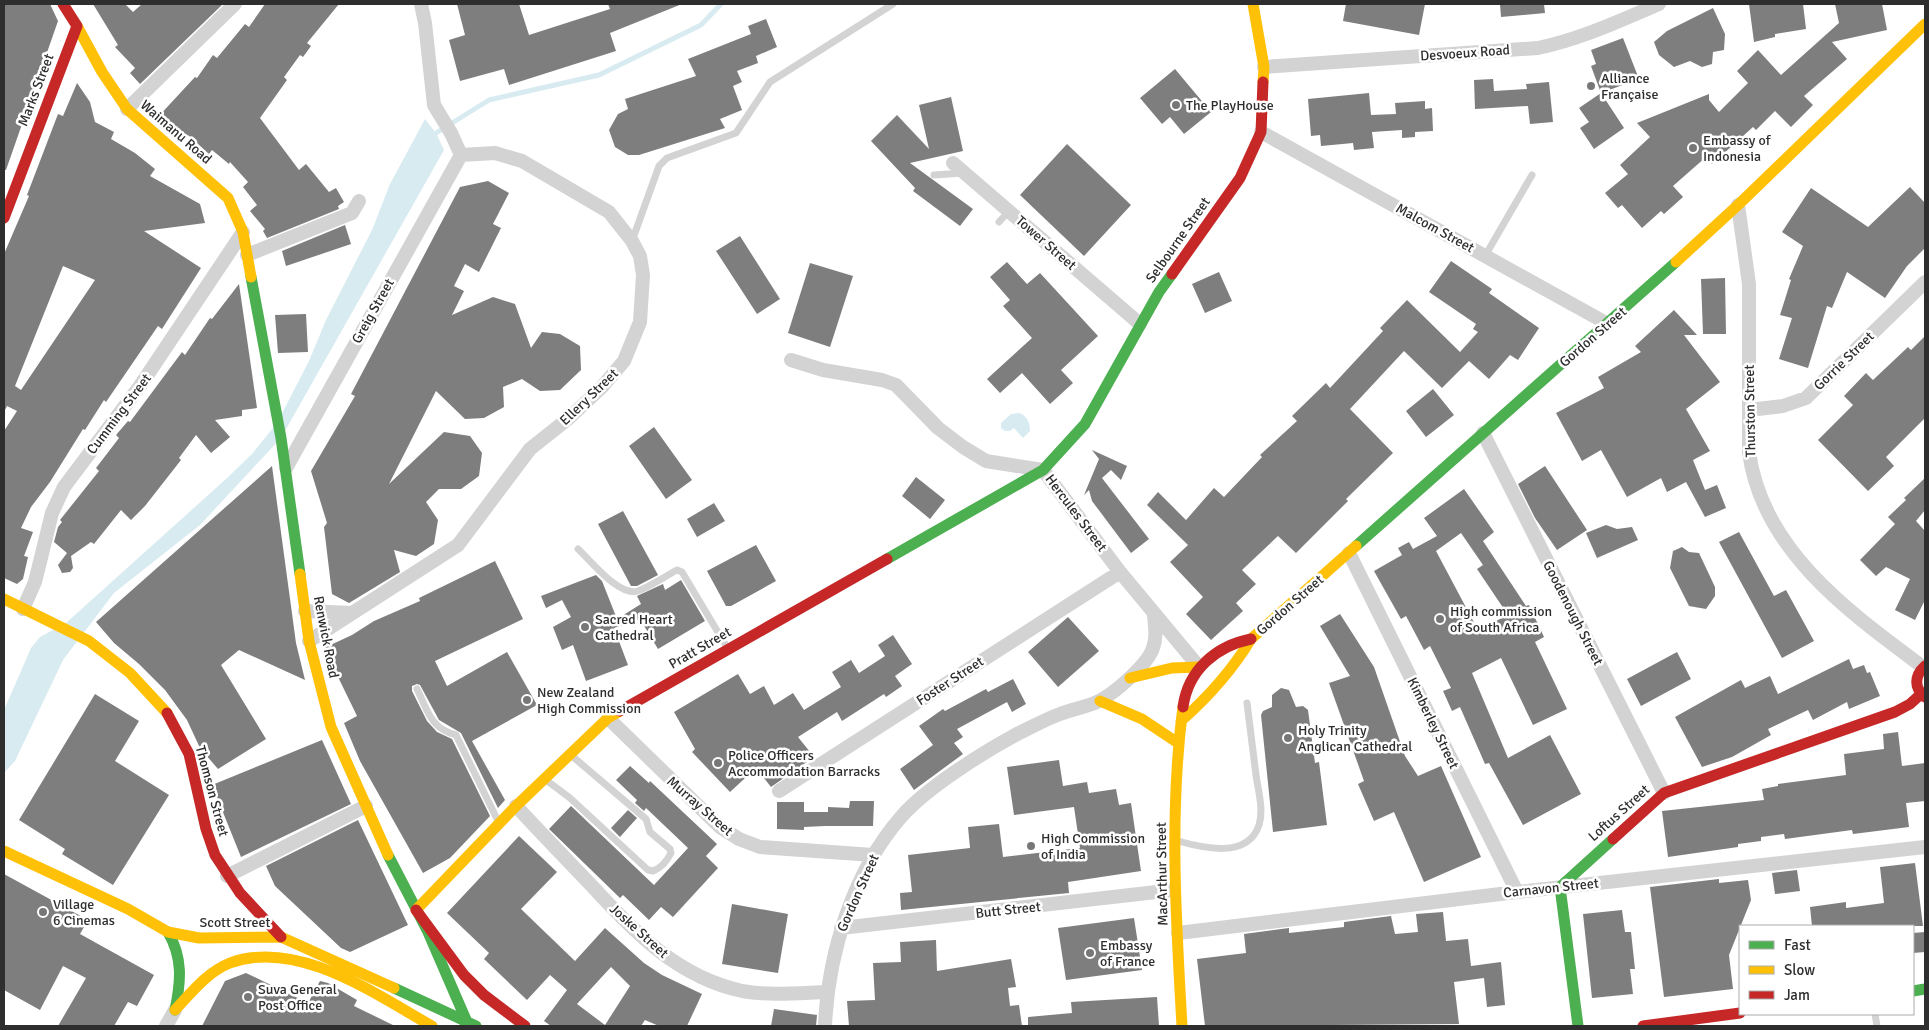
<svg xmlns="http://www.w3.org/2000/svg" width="1929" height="1030" font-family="Signika,sans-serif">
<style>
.water{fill:#d8ebf1}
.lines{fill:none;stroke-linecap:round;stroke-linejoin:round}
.stream{stroke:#d8ebf1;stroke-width:5}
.building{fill:#7e7e7e;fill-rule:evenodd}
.lane{stroke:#d3d3d3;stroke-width:7}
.street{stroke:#d3d3d3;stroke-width:14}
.fast{stroke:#4caf50;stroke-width:11}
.slow{stroke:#ffc107;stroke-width:11}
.jam{stroke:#c62828;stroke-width:11}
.poi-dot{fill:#777;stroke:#fff;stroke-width:2}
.labels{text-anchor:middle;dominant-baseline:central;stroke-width:5;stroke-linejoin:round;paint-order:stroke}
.street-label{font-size:14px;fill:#2e2e2e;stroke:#fff}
.poi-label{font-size:14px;fill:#2e2e2e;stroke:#fff;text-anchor:start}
</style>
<rect width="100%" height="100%" fill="#fff"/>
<!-- water -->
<path class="water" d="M425 119 436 133 444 150 281 438 200 525 114 593 63 660 15 761 4 773V710L31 648 40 637 66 623 226 479 252 454 277 423 309 361 326 320 372 230 390 184Z
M1019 413C1027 416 1030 422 1030 431L1023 438 1014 428 1010 431H1005L1001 428V423L1011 414Z"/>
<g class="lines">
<!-- stream -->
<path class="stream" d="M436 133 489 100 599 75 701 25 721 4"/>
</g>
<!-- building -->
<path class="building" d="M4 4H50L58 21 6 170H4Z
M93 4H125L133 12 142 4H223L140 84 130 73 135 68 115 47 118 45Z
M265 4H339L307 43 311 46 303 57 300 55 284 77 287 80 260 118 299 170 306 164 329 192 336 188 344 202 338 206 339 209 267 238 263 231 265 229 250 211 257 205 243 187 248 182 230 162 229 164 212 150 209 154 188 135 183 141 157 118 195 77 197 78 213 55 217 58 245 24 249 27Z
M457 4H519L529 35 610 9 608 4H682L610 33 616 51 509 85 504 69 460 81 449 40 465 35Z
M1346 4H1425L1419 35 1343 21Z
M1500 4H1544L1545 13 1501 17Z
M1749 4H1803L1806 29 1775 34V37L1754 42Z
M1835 4H1882L1887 30 1832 42 1847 59 1804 96 1813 105 1791 127 1775 111 1756 130 1753 127 1712 164 1706 157 1673 186 1683 197 1664 214 1661 211 1642 228 1622 205 1618 208 1605 193 1628 174 1620 165 1650 137 1637 123 1709 94V100L1719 112 1748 83 1737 71 1758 50 1781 75 1839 23Z
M1713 8 1725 34 1724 50 1713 52 1712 64 1702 67 1690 61 1674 67 1659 55 1654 42 1667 31Z
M766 19 777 47 756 56 758 63 737 71 742 82 733 86 742 110 720 119 725 128 639 155H628L615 147 609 130 618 114 628 109 625 99 696 76 688 59 751 34 748 26Z
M1623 38 1639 79 1601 93 1591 66 1596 64 1591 50Z
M1175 69 1211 112 1184 134 1170 117 1162 124 1140 98Z
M1493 79 1494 91 1527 89 1526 84 1549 82 1553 122 1530 124 1528 106 1475 109 1474 80Z
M77 83 90 102 95 122 114 132 111 139 135 153 155 169 150 176 200 204 205 223 144 231 201 268 162 329 158 326 106 402 104 400 85 430 83 429 50 482 31 507 21 528 33 532 24 556 28 557 23 579 17 584 4 578V431L17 411 7 406 4 412V254L29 196 27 195 58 114 63 116ZM63 266 95 280 21 390 15 386Z
M1369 93 1371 115 1396 114 1395 103 1425 101V109L1432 108 1433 131 1415 132V137L1402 138V130L1372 132 1374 148 1354 150 1353 143 1321 146 1320 135 1311 136 1308 99Z
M1601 93 1624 128 1594 149 1580 128 1589 122 1579 108Z
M951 97 963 151 910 163 973 209 960 226 913 191 915 188 871 141 897 115 929 149 919 105Z
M1067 144 1131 205 1084 256 1020 195Z
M488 181 509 193 493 224 501 228 479 272 465 264 454 286 464 291 452 315 493 297 515 304 531 348 542 332 560 334 580 346 581 370 560 390 540 391 522 379 503 387 504 407 484 418 465 419 436 391 389 484 444 432 470 436 482 453 479 476 461 489H439L426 502 438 520 434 544 416 556 394 550 400 572 349 603 332 594 324 527 327 523 311 471 355 396 351 394 460 187Z
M1910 187 1925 203V248L1907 266 1885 298 1847 272 1832 308 1827 306 1808 368 1779 359 1792 318 1780 315 1791 280 1789 279 1803 246 1782 232 1811 188 1868 227Z
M345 225 351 244 286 266 282 251Z
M740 236 780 299 757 314 716 251Z
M1451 261 1492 289 1489 293 1539 328 1518 360 1510 355 1489 379 1469 361 1442 388 1404 351 1350 409 1393 453 1346 499 1348 501 1296 553 1278 536 1242 570 1256 584 1236 603 1243 611 1211 640 1186 614 1203 597 1170 562 1188 545 1147 505 1158 492 1186 520 1214 488 1224 497 1262 457 1260 455 1297 421 1292 416 1326 383 1330 388 1383 331 1380 328 1407 300 1460 352 1478 332 1473 329 1476 324 1429 292Z
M1007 262 1027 284 1040 273 1098 336 1061 370 1073 383 1050 404 1022 373 1000 393 987 379 1032 338 1003 306 1010 300 990 277Z
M810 263 853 276 830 347 788 333Z
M1219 272 1232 301 1205 313 1192 284Z
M1725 278 1726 334H1703L1701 279Z
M239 284 257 408 242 410V416L215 420 230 437 211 453 196 435 179 458 181 460 145 506 131 520 121 510 94 544 91 542 71 556 73 568 70 572 62 573 58 565 67 553 54 542 58 527 62 522 60 520 99 471 96 468 119 438 116 435 128 421 130 422 182 352 185 355 210 318 212 319Z
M1674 310 1697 335H1684L1720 382 1686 409 1710 451 1693 460 1705 490 1717 485 1726 508 1705 517 1686 482 1667 492 1661 478 1627 497 1601 450 1582 461 1556 413 1604 388 1598 377 1641 352 1635 346Z
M306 314 308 352 278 353 275 315Z
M1925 336V418L1886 457 1894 466 1868 491 1818 440 1853 405 1844 396 1866 373 1873 380 1908 347 1911 350Z
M1433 389 1454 415 1426 437 1406 411Z
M654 427 692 480 666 499 629 446Z
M1092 450 1127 466 1121 480 1111 470 1102 478 1149 539 1131 553 1092 501 1089 490 1084 495 1099 459Z
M272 466 296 643 305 680 239 650 221 665 266 739 218 769 200 748 187 720 165 690 139 664 114 643 96 622Z
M1545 466 1587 530 1557 550 1535 518 1518 484Z
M916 477 945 500 930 519 902 496Z
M1925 478V510L1916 521 1925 531V600L1915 620 1895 610 1910 579 1886 567 1876 576 1860 560 1895 524 1888 517 1906 500 1904 498Z
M1464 489 1494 532 1483 541 1526 606 1529 605 1544 637 1535 642 1567 709 1533 725 1501 658 1472 673 1508 758 1550 735 1581 794 1523 825 1489 763 1485 764 1460 707 1452 711 1443 691 1451 688 1430 646 1424 650 1406 616 1401 619 1374 571 1402 555 1398 548 1409 542 1413 549 1437 536 1424 518ZM1461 533 1483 565 1477 569 1508 615 1478 630 1436 551Z
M714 503 725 521 697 537 687 519Z
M623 511 658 575 637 586H631L598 524Z
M1606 525 1617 529 1632 527 1638 540 1597 558 1586 533Z
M1739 532 1774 596 1786 590 1814 641 1782 658 1719 542Z
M756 545 776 581 731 606H726L707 571Z
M1682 547 1689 552 1699 553 1715 587V596L1706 609 1689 606 1670 568 1673 551Z
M495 561 523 619 435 661 447 686 507 652 537 705 472 741 505 800 498 808 461 733 439 720 420 685 417 684 412 686V691L427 721 437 732 452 739 490 816 450 858 423 873 360 761 344 723 357 716 324 648 352 635 374 621 420 601 419 598Z
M596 575 602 581 617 619 641 604 637 596 663 584 665 590 681 580 705 621 658 649 640 619 614 628 628 665 586 681 573 645 562 650 553 627 571 617 562 600 546 608 541 596Z
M1340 614 1374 667 1405 756 1418 776 1441 766 1481 857 1424 882 1394 812 1374 821 1358 784 1364 781 1329 683 1350 676 1320 626Z
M1068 617 1099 651 1058 687 1028 652Z
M893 635 912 664 895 676 902 686 886 697 884 694 842 721 837 712 798 737 814 757 771 787 756 768 730 792 692 752 695 749 674 712 738 674 750 694 764 686 774 705 793 693 804 710 841 687 832 672 851 660 859 673 885 656 878 645Z
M1677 652 1691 679 1641 706 1627 679Z
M1849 659 1853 669 1864 665 1867 673 1870 672 1880 696 1849 709 1847 702 1813 720 1808 710 1768 729 1771 735 1732 757 1702 767 1675 717 1741 680 1745 688 1770 676 1778 694Z
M1013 679 1026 704 1012 712 1007 702 957 729 963 737 954 743 963 754 914 790 900 769 933 745 919 726 943 709 945 711 986 689 988 692Z
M1281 688 1289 690 1296 707 1303 706 1308 710 1315 763 1319 762 1327 825 1273 832 1261 715 1263 711 1272 707V695Z
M95 694 139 721 115 761 169 795 113 885 62 854 65 849 19 820Z
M1898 732 1902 766 1925 763V801L1906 803 1909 827 1853 834 1852 830 1785 839 1784 834 1761 837V841L1738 844V847L1668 857 1662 811 1764 800 1762 789 1778 786V784L1846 775 1844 754 1884 749 1883 734Z
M322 740 351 804 241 857 212 785Z
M1059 760 1063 786 1087 782 1089 793 1116 789 1119 805 1131 803 1141 871 1068 882 1069 893 901 910 900 893 912 892 908 855 970 848 968 827 999 824 1003 857 1080 848 1074 807 1014 815 1007 767Z
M630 766 649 783 650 781 717 844 706 856 718 868 673 917 661 907 649 920 623 895 620 898 549 829 571 806 654 885 688 848 646 808 644 811 635 803 637 800 616 780Z
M850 801H874L873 826H825L804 827V830L777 829V802H804V812H828V807L849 808Z
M628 810 637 818 620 837 611 828Z
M358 820 408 925 350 952 341 948 275 886 266 866Z
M519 836 557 872 521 909 575 961 605 928 644 963 662 975 702 994 687 1026H659L645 1020 641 1026H551L544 1021 567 990 550 975 527 1000 484 959 489 953 447 913ZM611 967 630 986 605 1025 577 1004Z
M1915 863 1923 926H1812L1810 907 1846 902V908L1884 903 1880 867Z
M1797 870 1800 891 1775 894 1772 873Z
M4 874 88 920 80 934 154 975 137 1006 128 1002 114 1026H58L86 978 63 966 40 1010 4 990Z
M1719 879V883L1748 880 1751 900 1729 955 1733 989 1664 997 1650 887Z
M732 904 788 914 778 973 722 964Z
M1622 910 1625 932H1631L1635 969H1630L1633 994 1592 998 1583 914Z
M1443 912 1446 941 1468 939 1471 966 1501 962 1505 1005 1487 1007 1484 978 1454 982 1459 1024 1205 1026 1197 959 1246 953 1244 934 1289 928V933L1344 927V922L1391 916 1395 934 1418 932 1416 914Z
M1134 918 1142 970 1066 980 1058 928Z
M1925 932V952L1913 953V933Z
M936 940 937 971 1011 959 1016 987 1008 988 1010 1006 1019 1005 1022 1026H849L847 1001 875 1000 873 963 901 962 900 942Z
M246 973 308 1003 320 981 328 983 357 1000 354 1006 395 1026H202L225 981Z
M1157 997 1159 1026H1028V1017L1072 1013 1071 1002Z
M774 1009 817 1015 816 1026H771Z"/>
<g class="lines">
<!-- lane -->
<path class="lane" d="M934 175 964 173
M999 222 1009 211
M632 241 659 166 667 158 736 133 770 82 893 4
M1485 256 1532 175
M578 549C591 561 619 597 638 591 651 586 664 577 677 570L682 572 728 649
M417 689C428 711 430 728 456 735L498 821
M546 780 570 798 648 870 653 871C661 868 667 861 671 853L670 849 650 832 646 819 572 756
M1178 841C1203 848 1248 859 1259 825 1264 810 1258 790 1256 775 1253 751 1250 727 1247 703
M1875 1014 1877 1026"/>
<!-- street -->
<path class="street" d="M421 4 425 23 434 105 451 133 461 155
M1264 67 1538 48C1581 39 1619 21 1659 4
M127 109 235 4
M1261 132 1608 324
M953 163 1140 324
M1738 205 1749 284V452C1762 550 1849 612 1923 667
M247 255 352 213 359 201
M791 360 823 370 882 380 896 385 938 428 963 447 986 461 1043 470 1120 572 1199 667
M1749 410 1783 406 1806 398 1925 282
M1483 433 1664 793
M286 468 461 155
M1349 553 1517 892
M23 609 35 582 52 513 64 487 140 386 243 232
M305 611 352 613
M309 641 458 545 530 449 569 418 602 387 624 361 640 322 643 275 640 256 632 241 609 212 522 161 495 153 461 155
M608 718 720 827 739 839 760 847 873 855
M779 791 1120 572
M516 806C541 833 567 860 592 886 635 933 678 977 742 991 769 996 799 993 826 992
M227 876 366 806
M841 928 1174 890
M1178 933 1517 892 1925 847
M166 1026 175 1010
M825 1026C828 954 853 872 901 817 927 787 984 752 1019 733 1032 727 1046 719 1060 714 1073 709 1087 707 1099 701 1115 693 1148 664 1153 648 1157 637 1155 627 1154 615"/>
<!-- fast -->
<path class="fast" d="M251 277 281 438 300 574
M1356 546 1676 262
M887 559 1043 470 1085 424 1159 292 1172 274
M388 855 428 932 467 1022 465 1026
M168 932C183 958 181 981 175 1010
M394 988 476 1026
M1913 991 1925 989
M1578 1026 1560 887 1613 839"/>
<!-- slow -->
<path class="slow" d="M1253 4 1264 67 1263 82
M77 26 102 72 127 109 228 198 243 232 251 277
M1676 262 1738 205 1925 24
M300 574 309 641 331 727 388 855
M4 599 89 641 130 673 167 713
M1130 678 1172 668 1199 667
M1100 701 1142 719 1178 743
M1181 721C1207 698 1233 669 1251 639L1356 546
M4 851 128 909 168 932 199 938 281 937 394 988
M416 910 516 806 608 718 620 711
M175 1010C191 993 207 972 230 963 298 938 376 995 432 1026
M1182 1026C1176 920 1169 812 1183 707"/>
<!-- jam -->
<path class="jam" d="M4 218 77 26 63 4
M1172 274 1240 178 1261 132 1263 82
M1925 666C1914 676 1914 688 1925 697
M1183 707C1188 670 1216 646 1251 639
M620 711 887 559
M167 713 189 754 206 829 215 855 240 893 281 937
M1613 839 1664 793 1895 712 1910 704 1921 694
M416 910 464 975 484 995 525 1026
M1643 1026 1740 1013"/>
</g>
<!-- markers -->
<g class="poi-dot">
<circle cx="1591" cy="86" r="5"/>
<circle cx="1176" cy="105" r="5"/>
<circle cx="1693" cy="148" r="5"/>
<circle cx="1440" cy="619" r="5"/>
<circle cx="585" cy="627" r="5"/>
<circle cx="527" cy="700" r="5"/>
<circle cx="1288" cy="738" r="5"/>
<circle cx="718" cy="763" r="5"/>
<circle cx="1031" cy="846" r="5"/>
<circle cx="43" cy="912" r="5"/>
<circle cx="1090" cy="953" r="5"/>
<circle cx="248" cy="997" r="5"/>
</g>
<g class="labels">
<!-- street labels -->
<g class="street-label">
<text transform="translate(1465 53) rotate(-4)">Desvoeux Road</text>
<text transform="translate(36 90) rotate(-69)">Marks Street</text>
<text transform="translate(176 132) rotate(41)">Waimanu Road</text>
<text transform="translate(1435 228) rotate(29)">Malcom Street</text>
<text transform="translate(1178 240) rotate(-55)">Selbourne Street</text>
<text transform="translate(1046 243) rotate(41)">Tower Street</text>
<text transform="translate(373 311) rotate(-61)">Greig Street</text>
<text transform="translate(1593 337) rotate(-41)">Gordon Street</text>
<text transform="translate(1844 361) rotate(-44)">Gorrie Street</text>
<text transform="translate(589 397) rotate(-44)">Ellery Street</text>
<text transform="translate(1750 411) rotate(-91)">Thurston Street</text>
<text transform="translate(119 414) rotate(-53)">Cumming Street</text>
<text transform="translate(1076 513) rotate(53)">Hercules Street</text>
<text transform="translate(1290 605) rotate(-41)">Gordon Street</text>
<text transform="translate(1573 613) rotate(63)">Goodenough Street</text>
<text transform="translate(326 637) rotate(79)">Renwick Road</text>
<text transform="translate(700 648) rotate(-30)">Pratt Street</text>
<text transform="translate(950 681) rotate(-33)">Foster Street</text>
<text transform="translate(1433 723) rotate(64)">Kimberley Street</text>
<text transform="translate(212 791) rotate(75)">Thomson Street</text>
<text transform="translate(700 806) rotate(41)">Murray Street</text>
<text transform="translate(1619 813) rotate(-42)">Loftus Street</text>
<text transform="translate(1162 874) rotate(-91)">MacArthur Street</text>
<text transform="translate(1551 888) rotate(-6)">Carnavon Street</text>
<text transform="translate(858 893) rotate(-66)">Gordon Street</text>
<text transform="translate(1008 910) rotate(-6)">Butt Street</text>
<text x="235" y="922">Scott Street</text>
<text transform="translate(639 931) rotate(42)">Joske Street</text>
</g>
<!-- poi labels -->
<g class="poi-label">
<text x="1601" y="78">Alliance<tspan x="1601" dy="16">Française</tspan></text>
<text x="1186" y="105">The PlayHouse</text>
<text x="1703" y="140">Embassy of<tspan x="1703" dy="16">Indonesia</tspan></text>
<text x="1450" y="611">High commission<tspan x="1450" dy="16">of South Africa</tspan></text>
<text x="595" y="619">Sacred Heart<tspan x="595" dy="16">Cathedral</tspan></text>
<text x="537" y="692">New Zealand<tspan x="537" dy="16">High Commission</tspan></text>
<text x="1298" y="730">Holy Trinity<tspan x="1298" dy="16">Anglican Cathedral</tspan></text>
<text x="728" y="755">Police Officers<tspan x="728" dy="16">Accommodation Barracks</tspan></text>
<text x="1041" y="838">High Commission<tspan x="1041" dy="16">of India</tspan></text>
<text x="53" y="904">Village<tspan x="53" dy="16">6 Cinemas</tspan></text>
<text x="1100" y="945">Embassy<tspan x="1100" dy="16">of France</tspan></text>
<text x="258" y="989">Suva General<tspan x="258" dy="16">Post Office</tspan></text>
</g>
</g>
<!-- border -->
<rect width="1929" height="1030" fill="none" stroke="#2e2e2e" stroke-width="10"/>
<!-- legend -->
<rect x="1739" y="925" width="175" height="90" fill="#ffffff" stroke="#ababab"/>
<rect x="1749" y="941" width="25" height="8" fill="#4caf50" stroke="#ababab"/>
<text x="1784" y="950" font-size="15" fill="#2e2e2e">Fast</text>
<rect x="1749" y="966" width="25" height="8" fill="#ffc107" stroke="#ababab"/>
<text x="1784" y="975" font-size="15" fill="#2e2e2e">Slow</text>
<rect x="1749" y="991" width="25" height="8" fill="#c62828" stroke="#ababab"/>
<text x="1784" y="1000" font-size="15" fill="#2e2e2e">Jam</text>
</svg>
